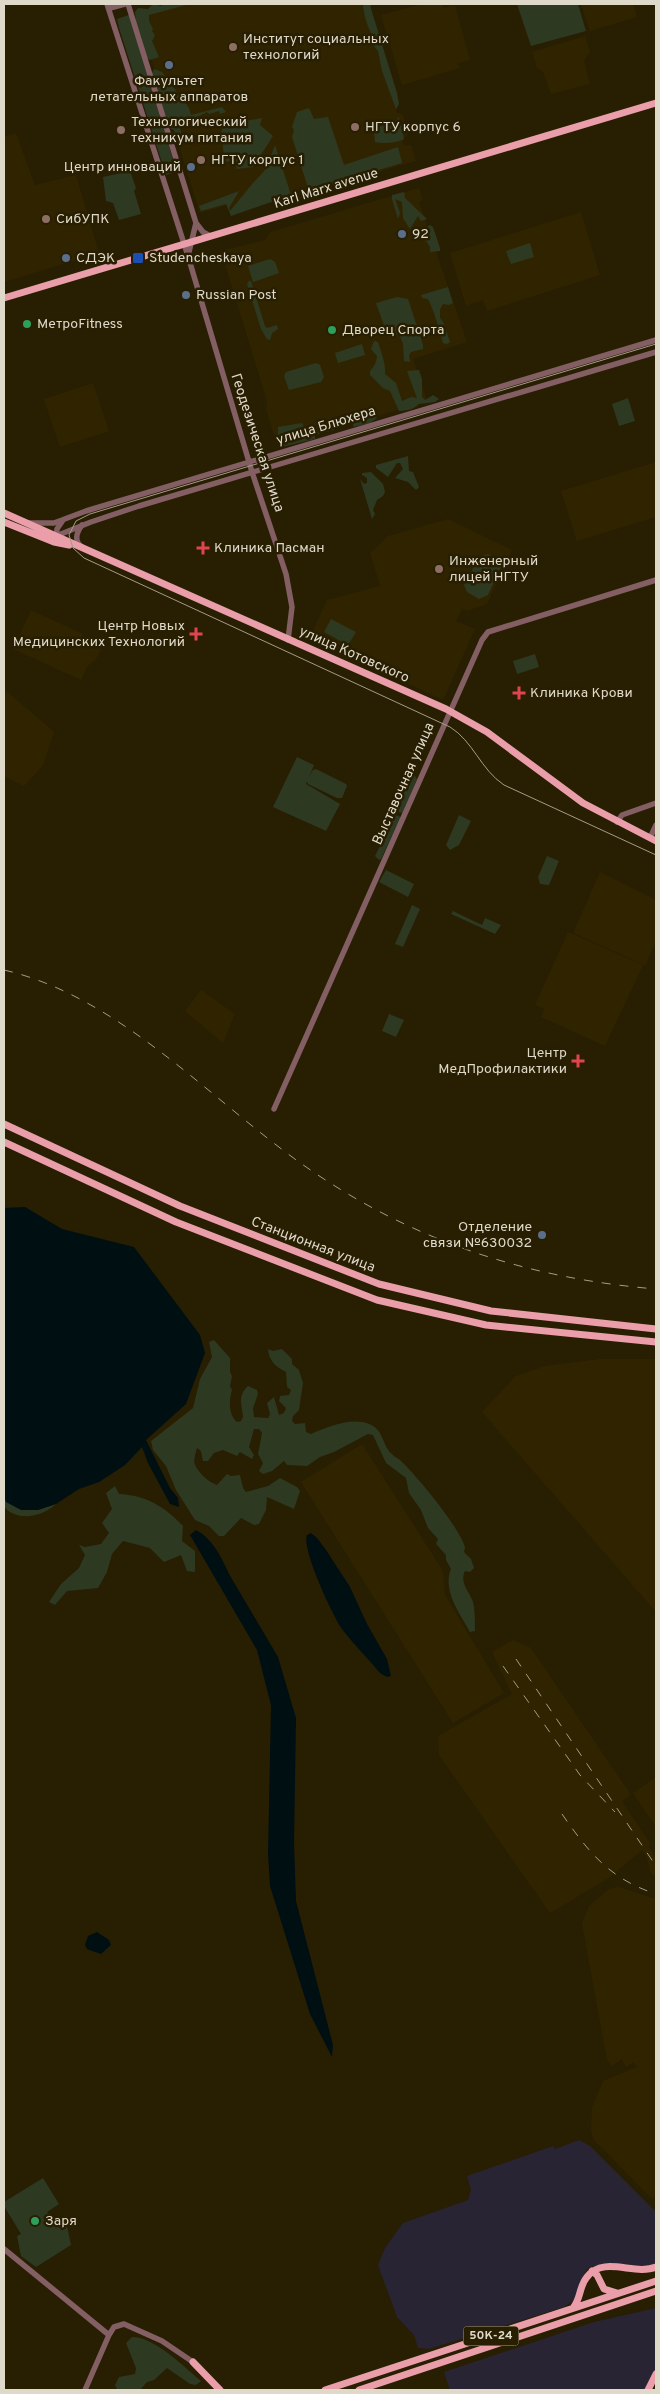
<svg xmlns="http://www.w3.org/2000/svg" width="660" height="2394" font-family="Overpass,sans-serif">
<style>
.commercial{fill:#282434}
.built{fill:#302400}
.green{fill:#2e3922}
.water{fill:#000f12}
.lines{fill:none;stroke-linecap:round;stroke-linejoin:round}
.minor{stroke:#835f64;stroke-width:5.5}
.major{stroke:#e99ea9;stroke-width:7}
.tram{stroke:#a39c88;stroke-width:1}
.rail{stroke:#a39c88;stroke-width:1;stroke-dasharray:9 9;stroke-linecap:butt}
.education-dot{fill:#8d6e63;stroke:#281e02;stroke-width:2}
.service-dot{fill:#5c6f8a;stroke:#281e02;stroke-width:2}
.transit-dot{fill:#1a4fb4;stroke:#281e02;stroke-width:2}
.leisure-dot{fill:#2e9e5b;stroke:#281e02;stroke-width:2}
.health-dot{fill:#e0444e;stroke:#281e02;stroke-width:2}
.labels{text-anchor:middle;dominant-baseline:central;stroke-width:5;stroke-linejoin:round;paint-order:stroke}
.shield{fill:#281e02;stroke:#a8a18d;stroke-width:1}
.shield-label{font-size:12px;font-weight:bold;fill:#dfd9c9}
.poi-label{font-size:14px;fill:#dfd9c9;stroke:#281e02;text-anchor:start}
.street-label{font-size:14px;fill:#dfd9c9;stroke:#281e02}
</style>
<rect width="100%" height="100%" fill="#281e02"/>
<!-- commercial -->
<path class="commercial" d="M579 2140 590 2146 656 2212V2264L647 2267 607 2263 588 2268 581 2280 577 2298 564 2307 429 2349 418 2348 414 2335 397 2317 378 2265 385 2248 403 2223 468 2200 471 2190 467 2176 553 2146 555 2149Z
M656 2308V2370L645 2390H450L444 2372 594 2322Z"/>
<!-- built -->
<path class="built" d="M170 4H369L398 105 396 112 403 115 408 134 402 140 404 146 411 145 416 161 231 214 227 205 200 213 137 13Z
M422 4H443L444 8 455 5 470 60 458 63 460 68 402 85 381 15Z
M581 4H633L637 17 590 31Z
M585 36 590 52 584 61 590 84 551 94 543 72 537 67 532 52Z
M16 133 35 185 76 175 99 253 4 282V137Z
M419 188 423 200 419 202 467 342 413 359 427 401 290 443 288 439 276 442 266 409 267 401 221 251 265 240 270 232Z
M581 212 600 275 487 311 483 300 466 306 450 253Z
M93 383 109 431 60 447 44 399Z
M656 462V517L577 541 561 491Z
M448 519 512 550 487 604 467 611 462 609 456 621 475 629 443 700 310 638 327 600 380 586 370 553 388 536Z
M31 610 83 634 82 636 88 641 102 647 96 659 87 667 81 680 13 649Z
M4 689 54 732 43 765 24 786 4 776Z
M600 872 656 900V941L645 965 573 933Z
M568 932 643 965 605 1046 541 1017 544 1009 535 1005Z
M201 990 235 1014 223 1043 185 1011Z
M600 1359H656V1612L482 1412 516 1376 545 1366Z
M362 1444 443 1571 445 1595 504 1693 453 1723 301 1482Z
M513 1640 531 1648 631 1795 622 1801 650 1843 649 1847 656 1859V1878L650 1871 647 1857 642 1850 610 1877 550 1913 439 1755 438 1736 512 1694 492 1652Z
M656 1777V1827L633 1793Z
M619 1887 656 1899V2195L652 2199 594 2140 591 2130 592 2107 603 2081 637 2067 633 2062 626 2067 622 2059 612 2066 607 2060 582 1923 589 1906 609 1889Z"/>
<!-- green -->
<path class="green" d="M153 4 161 6 163 4H190L149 15V21L153 29 152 31 155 35 152 41 159 57 150 60 146 58 141 36 136 28 135 12 138 8 148 9Z
M363 4H370L372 12 397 93 399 104 396 109 382 71 378 51 374 46 375 41C368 28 364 18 363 4Z
M517 4H578L586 31 531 46Z
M129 15 177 172 166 175 119 28 117 19Z
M154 69 162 72 189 108 191 115 222 107 226 112 220 114 219 111 209 114 207 112 195 118 181 120 178 125 181 131V145L179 144 174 130 169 128 151 75Z
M309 108 314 119 328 117 344 165 398 147 402 163 309 191 292 137 294 130 292 127 297 112Z
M399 117 404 139C398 143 382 144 375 142L374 129 387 124 389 121 392 125Z
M262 118 260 125 273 136 253 167 237 169 234 160 225 162 221 134 222 129 235 123Z
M275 145 291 195 231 216 226 204 201 211 199 206 239 191 229 208 230 211 253 183 266 169Z
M130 171 136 188 134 191 141 214 119 220 113 203 106 201 103 177Z
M404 192 405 198 427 219 421 221 418 216 410 229 403 218 402 202 395 199 400 213 398 219 392 199V195Z
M430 225 433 227 440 248V251L430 252V247L427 242 423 240 425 228Z
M530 243 534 257 511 264 506 251Z
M270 259 275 262 279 273 253 282 248 266Z
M249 281H251L265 326 267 328 277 325 278 329 272 333 270 340 267 339 261 329 247 284Z
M448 287 453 303 449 305 443 304 440 309V318L443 322 450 342 447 344 443 343C438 327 435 313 428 299L422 298 421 295Z
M397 297 408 299 423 345V349L411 352 409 355 410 362 404 361 403 344 399 334 388 337 376 303Z
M374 341 378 342C381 352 386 364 385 374L396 383 402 401 411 397 417 398 407 371 419 370 422 379V397L425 400 433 395 439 399 435 402 419 404C414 409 407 411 399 411L390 391 383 388 370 375V371C375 365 376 363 377 356L371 349Z
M362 344 365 355 338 363 335 353Z
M316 363 320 365 324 377 321 382 289 390 284 376 286 372Z
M628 398 635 421 619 426 612 404Z
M365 410 374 413 377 418 370 423 353 427 354 414H360Z
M330 418 334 422V430L315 435V439L311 440 278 448V427L302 423 309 436 312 432 324 428 327 419Z
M408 456 409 471 413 472 419 487 416 490 408 482 395 478 403 469 400 463H397L388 477 376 468V465Z
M371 472 383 484 385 492 383 496 377 500 373 510 375 514 372 519 360 479 364 484 367 483V478L362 475V473Z
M488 554 498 559 501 567 488 595 479 599 467 592 464 585 479 557Z
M331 619 356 632 348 645 324 632Z
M535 654 539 667 517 674 513 661Z
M297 757 314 765 306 784 340 804 326 831 273 807Z
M316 769 346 784 347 786 342 798H337L308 784 307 780 313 770Z
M413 773 417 779 403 812 400 813 397 809Z
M395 815 401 817 381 859 379 860 375 856Z
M459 815 471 821 459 845 450 850 446 845Z
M547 856 559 861 549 885 540 884 538 877Z
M386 870 414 884 408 897 379 882Z
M412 905 420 909 403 947 395 944Z
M453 911 482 925 485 918 501 925 495 934 451 914Z
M389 1014 404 1020 396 1037 382 1031Z
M214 1340 230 1358V1372L232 1376 230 1386 232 1390C229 1400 228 1414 237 1422L241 1421 243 1417C242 1405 237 1396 248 1386L257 1390 258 1394 253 1408 254 1417 268 1418 270 1414 267 1403 274 1397 279 1415 284 1413 286 1408 279 1401 280 1396 289 1395 291 1390 287 1387 286 1372C276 1367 269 1361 268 1349L273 1351 282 1349 292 1359V1364L299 1370 303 1383 299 1410 293 1416 292 1421 295 1424 305 1423 306 1432 311 1434C328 1427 351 1417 369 1424 384 1429 382 1446 392 1454 394 1457 398 1458 401 1461 418 1477 459 1527 465 1547L464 1552 471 1559 474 1568 470 1572 465 1571C459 1583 470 1592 473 1602 475 1610 475 1622 475 1631L470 1632C460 1614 442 1590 451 1569L446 1560V1555L436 1544 438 1539 428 1528 421 1510 409 1493 406 1478 386 1463 373 1435 368 1434 334 1452 320 1457 307 1466 287 1465 284 1461 272 1471 263 1474 259 1471 263 1463 258 1454 262 1433 259 1429H254L249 1447 254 1455 252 1459 240 1452 237 1456 223 1450 214 1453 208 1461H203L201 1451 197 1448C196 1452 193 1461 195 1465 199 1473 208 1482 217 1485L227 1474 231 1476 240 1475 243 1488 246 1492 268 1486 280 1478 297 1487 300 1491 294 1509 267 1497 266 1510 259 1524 254 1525 241 1518 224 1536H219L209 1526 195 1520 176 1490 166 1466 153 1450 151 1441 193 1408 200 1379 212 1357 209 1342Z
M115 1486 119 1494C146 1495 165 1507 183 1526L182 1541 195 1551V1572L187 1571 181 1555 164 1562 150 1548 123 1541 112 1554 107 1572 98 1588 67 1591 55 1605 49 1602 61 1584 79 1568 85 1555 79 1545 85 1547 101 1544 109 1533 102 1523 112 1509 106 1493Z
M4 1495 6 1502 38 1510 56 1504C42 1517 18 1522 4 1507Z
M43 2178 59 2204 47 2212 53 2217 55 2216 60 2228 67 2226 71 2245 36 2267 21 2256 17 2236 21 2234 4 2206V2202Z
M132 2337C155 2337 184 2367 201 2381L196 2385 190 2384 167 2368 154 2380 147 2382 140 2390 117 2389 115 2385 119 2377 135 2374 136 2368 126 2343Z"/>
<!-- water -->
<path class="water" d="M25 1207 62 1229 134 1247 200 1335 205 1353 186 1404 146 1440 170 1488 178 1498 179 1507 170 1504 148 1463 142 1447 125 1465 99 1482 79 1489 56 1504 38 1510H21L6 1502 4 1495V1208Z
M196 1530C212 1538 222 1558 229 1574L278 1657 296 1718 294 1843 296 1901 333 2045 332 2057 310 2014 270 1886 268 1854 271 1705 257 1650 190 1535Z
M311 1533 317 1538 326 1550 350 1587 367 1624 387 1659 391 1676 387 1677 380 1673C368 1658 353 1644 342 1629 333 1616 301 1548 307 1535Z
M97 1932 109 1940 111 1945 101 1954 87 1949 85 1945 88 1936Z"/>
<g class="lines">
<!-- minor -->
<path class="minor" d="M107 4 188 256 252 472 286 574 292 607 288 640
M128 4 196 223 188 256
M110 8 125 4
M196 223 203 232 210 236
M28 523H54L86 511 656 340
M82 525C76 533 74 541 82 547
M56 536 91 522 139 506 656 352
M56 538 57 529 63 520
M617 822 622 815 656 803
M650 838 656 825
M274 1109 482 640 488 632 656 580
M4 2249 109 2335
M85 2390 109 2335 114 2327 124 2324 162 2341 193 2362"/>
<!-- major -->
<path class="major" d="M4 298 656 103
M4 513 446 709 487 732 583 803 656 841
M4 522 54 542 69 545
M4 1124 180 1206 379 1284 491 1311 656 1329
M4 1142 176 1222 377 1300 486 1325 656 1342
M592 2271 597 2275 604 2289 617 2293
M573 2308C581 2299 579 2286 587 2277 604 2255 634 2276 656 2267
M193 2362 220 2390
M325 2390 656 2281
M359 2390 656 2291
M648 2390 656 2374"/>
<!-- tram -->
<path class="tram" d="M656 344 90 514 76 521 69 535 73 548 84 558 450 727C473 741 481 770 504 785L656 855"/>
<!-- rail -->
<path class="rail" d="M4 970C117 996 207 1096 299 1162 407 1239 524 1278 656 1289
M516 1659 656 1866
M503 1666 580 1775 615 1812
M562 1814C589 1853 610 1879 656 1894"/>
</g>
<!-- markers -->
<g class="education-dot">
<circle cx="233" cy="47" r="5"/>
<circle cx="355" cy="127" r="5"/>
<circle cx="121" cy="130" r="5"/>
<circle cx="201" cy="160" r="5"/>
<circle cx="46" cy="219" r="5"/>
<circle cx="439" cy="569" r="5"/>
</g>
<g class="service-dot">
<circle cx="169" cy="65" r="5"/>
<circle cx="191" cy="167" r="5"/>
<circle cx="402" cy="234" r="5"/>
<circle cx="66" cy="258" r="5"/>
<circle cx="186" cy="295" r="5"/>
<circle cx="542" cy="1235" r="5"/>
</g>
<rect class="transit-dot" x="132" y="252" width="12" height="12" rx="2.5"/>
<g class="leisure-dot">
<circle cx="27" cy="324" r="5"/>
<circle cx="332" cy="330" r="5"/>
<circle cx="35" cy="2221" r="5"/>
</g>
<g class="health-dot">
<path d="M200.5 540.5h5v5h5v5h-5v5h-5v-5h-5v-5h5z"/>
<path d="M193.5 626.5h5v5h5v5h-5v5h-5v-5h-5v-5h5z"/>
<path d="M516.5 685.5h5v5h5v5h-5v5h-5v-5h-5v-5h5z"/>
<path d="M575.5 1053.5h5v5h5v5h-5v5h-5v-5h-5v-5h5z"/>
</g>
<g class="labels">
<!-- shield labels -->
<rect class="shield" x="463.5" y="2326.5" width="55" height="19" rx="4"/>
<g class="shield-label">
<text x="491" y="2336">50К-24</text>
</g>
<!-- poi labels -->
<g class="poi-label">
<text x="243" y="39">Институт социальных<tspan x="243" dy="16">технологий</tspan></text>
<text x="169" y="81" text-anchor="middle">Факультет<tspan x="169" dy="16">летательных аппаратов</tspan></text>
<text x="131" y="122">Технологический<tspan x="131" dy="16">техникум питания</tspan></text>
<text x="365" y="127">НГТУ корпус 6</text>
<text x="211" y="160">НГТУ корпус 1</text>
<text x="181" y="167" text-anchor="end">Центр инноваций</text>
<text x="56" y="219">СибУПК</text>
<text x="412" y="234">92</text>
<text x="76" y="258">СДЭК</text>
<text x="149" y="258">Studencheskaya</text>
<text x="196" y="295">Russian Post</text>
<text x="37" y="324">МетроFitness</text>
<text x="342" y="330">Дворец Спорта</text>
<text x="214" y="548">Клиника Пасман</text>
<text x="449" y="561">Инженерный<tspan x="449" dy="16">лицей НГТУ</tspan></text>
<text x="185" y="626" text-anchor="end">Центр Новых<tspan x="185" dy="16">Медицинских Технологий</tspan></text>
<text x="530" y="693">Клиника Крови</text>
<text x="567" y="1053" text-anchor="end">Центр<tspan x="567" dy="16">МедПрофилактики</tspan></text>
<text x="532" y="1227" text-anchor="end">Отделение<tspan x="532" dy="16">связи №630032</tspan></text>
<text x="45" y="2221">Заря</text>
</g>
<!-- street labels -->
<g class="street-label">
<text transform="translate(326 189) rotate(-17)">Karl Marx avenue</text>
<text transform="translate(326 426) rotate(-17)">улица Блюхера</text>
<text transform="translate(257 443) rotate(72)">Геодезическая улица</text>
<text transform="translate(354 655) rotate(24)">улица Котовского</text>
<text transform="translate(404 784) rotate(-66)">Выставочная улица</text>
<text transform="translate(313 1245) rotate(21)">Станционная улица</text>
</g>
</g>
<!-- border -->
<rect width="660" height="2394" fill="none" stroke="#dfd9c9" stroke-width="10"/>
</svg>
